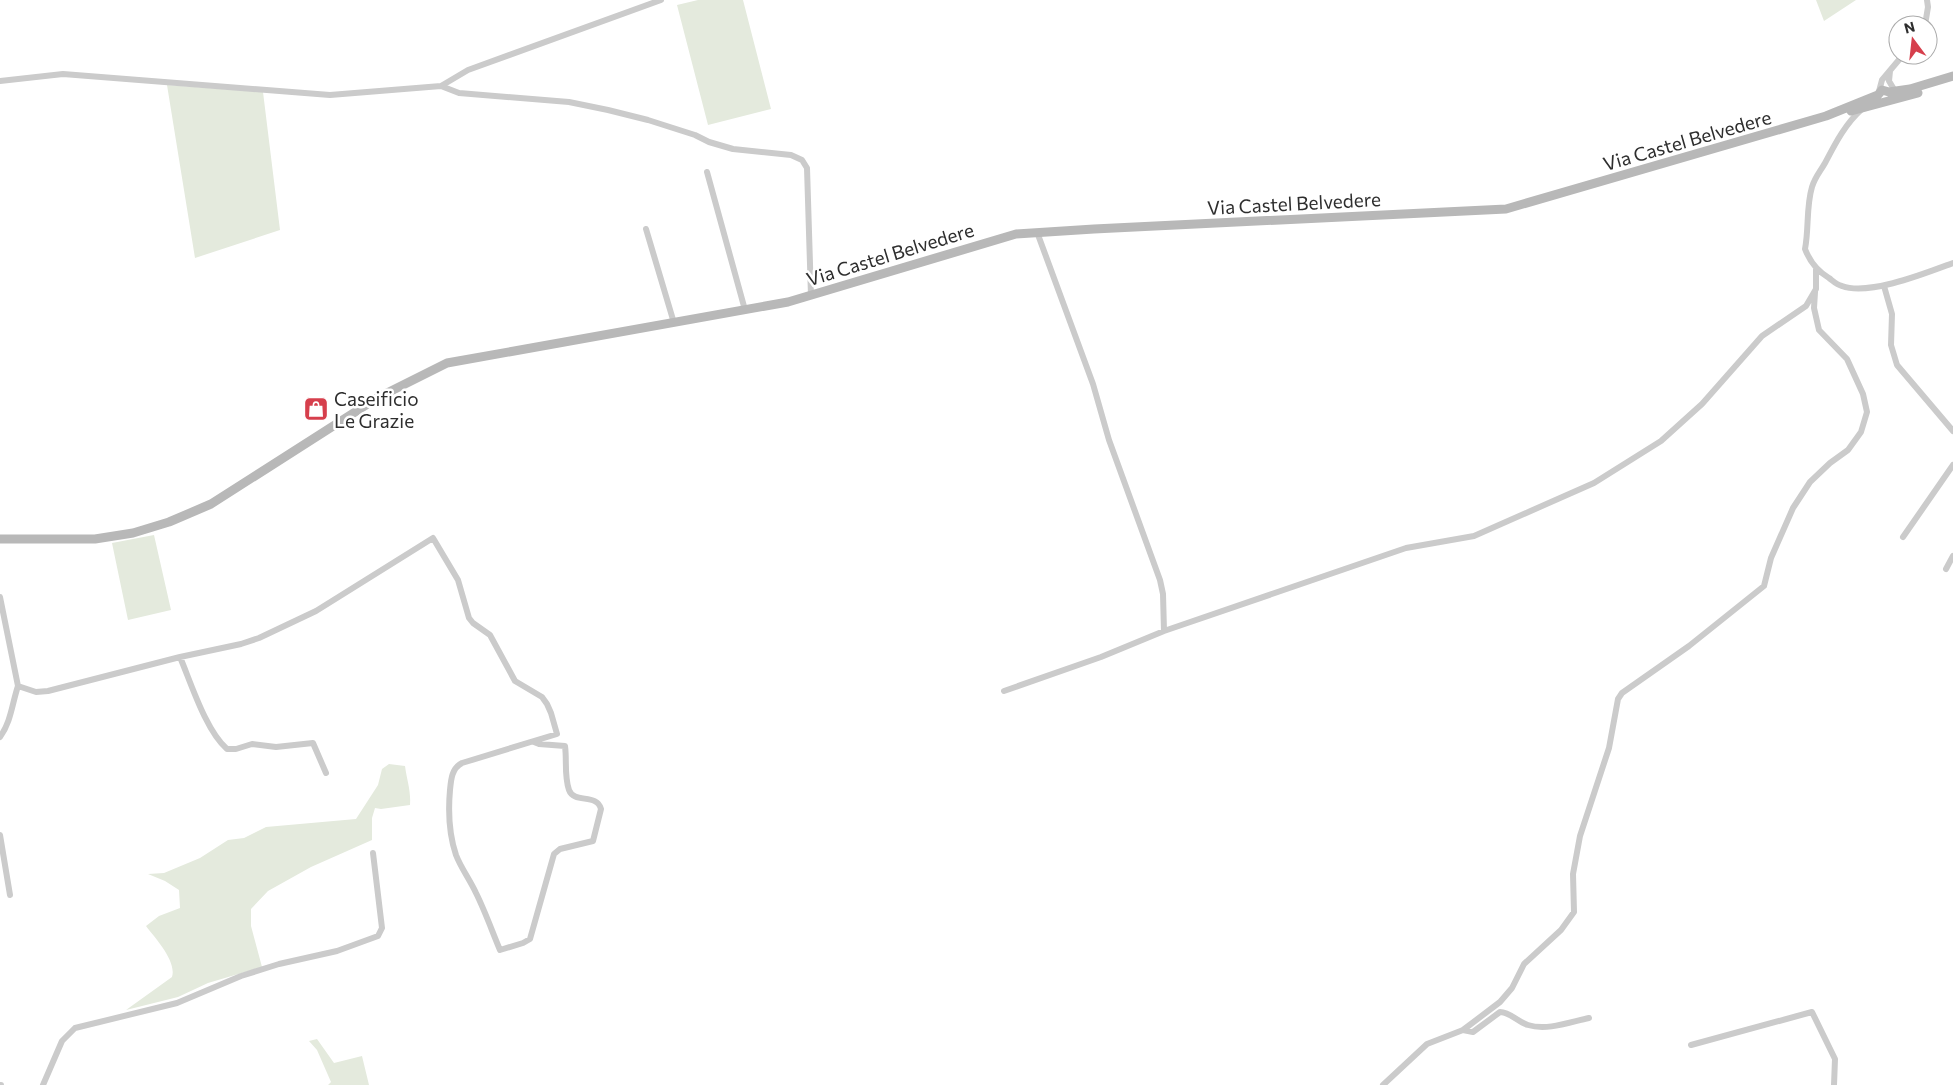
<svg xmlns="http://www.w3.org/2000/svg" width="1953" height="1085" font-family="Commissioner,sans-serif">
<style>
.green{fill:#e4eadd}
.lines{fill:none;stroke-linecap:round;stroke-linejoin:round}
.street{stroke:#cbcbcb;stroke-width:6}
.secondary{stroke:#b8b8b8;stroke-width:9}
.labels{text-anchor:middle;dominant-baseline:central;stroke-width:5;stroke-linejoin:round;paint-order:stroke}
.street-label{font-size:19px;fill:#2e2e2e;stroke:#fff}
.poi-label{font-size:19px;fill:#2e2e2e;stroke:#fff;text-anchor:start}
</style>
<rect width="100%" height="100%" fill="#fff"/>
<!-- green -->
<path class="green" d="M698 0H743L771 109 708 125 677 5Z
M1816 0H1856L1824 21Z
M167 85 263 92 280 230 195 258Z
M154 535 171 610 128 620 112 543Z
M389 764 405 766C407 781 411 790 410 805L381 809 375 808 372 818V840L311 867 268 891 251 909V926L262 967 208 983 178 997 126 1010 172 977C177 961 155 938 146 926L159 916 180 908 179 890 165 881 148 874 164 873 200 858 228 840 244 838 266 827 356 819 378 785 382 769Z
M317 1039 334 1063 362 1056 369 1085H328L331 1082 317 1050 309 1041Z"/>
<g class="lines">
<!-- street -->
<path class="street" d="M1925 25 1928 7 1927 0
M1890 71 1889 81 1895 91
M0 81 63 74 330 95 441 86 459 93 569 102 608 110 648 120 695 135 709 142 733 149 791 155 802 160 807 168 811 296
M441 86 468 70 661 0
M1878 95 1882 80 1903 55
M1862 109C1845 124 1835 144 1825 163 1820 172 1815 177 1812 187 1806 207 1809 229 1805 249 1810 262 1817 271 1829 278 1833 281 1837 285 1842 286 1869 296 1926 273 1953 263
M707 172 745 310
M646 229 674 323
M1037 232 1093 384 1109 440 1160 580 1163 594 1164 631
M1884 286 1892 314 1891 345 1897 365 1953 431
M1903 537 1953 465
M1946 569 1953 556
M0 597 18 686 36 692 48 691 180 657 241 644 259 638 316 611 433 538 458 580 469 618 473 623 490 635 515 681 542 697 547 704 551 713 557 734 462 763C452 768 451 779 450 790 448 812 449 834 456 855 461 868 470 880 476 893 485 911 492 931 500 950L523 943 530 939 554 854 560 849 593 841 601 809C597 793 574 804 569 790 564 776 567 760 565 746L539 744 534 742
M180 657C191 683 206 731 227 749H236L252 744 276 747 313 743 326 773
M1004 691 1101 657 1164 631 1406 548 1474 536 1594 483 1661 441 1702 404 1762 336 1806 306 1816 289V269
M0 737C11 722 12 704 18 686
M0 835 10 895
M1463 1030 1473 1032 1500 1012C1510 1012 1518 1022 1528 1025 1547 1031 1570 1022 1589 1018
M1691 1045 1812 1012 1835 1059 1834 1085
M0 1085H1
M43 1085 62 1041 75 1028 177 1003 241 976 279 964 337 951 378 936 382 928 373 853
M1383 1085 1427 1044 1463 1030 1500 1002 1512 988 1524 964 1561 930 1574 912 1573 874 1580 836 1609 748 1618 699 1622 693 1689 646 1764 586 1771 558 1793 508 1810 482 1830 463 1848 450 1861 432 1867 412 1863 394 1847 359 1819 330 1814 308 1815 292"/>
<!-- secondary -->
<path class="secondary" d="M1851 111 1918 93
M0 539H95L133 533 169 522 211 504 377 398 447 363 788 302 1016 234 1094 229 1506 209 1826 116 1878 95 1882 90 1889 92 1910 89 1953 76"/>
</g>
<!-- icons -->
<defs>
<symbol id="shop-square" viewBox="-11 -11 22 22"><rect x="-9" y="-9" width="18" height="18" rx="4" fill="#d63f4c" stroke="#fff"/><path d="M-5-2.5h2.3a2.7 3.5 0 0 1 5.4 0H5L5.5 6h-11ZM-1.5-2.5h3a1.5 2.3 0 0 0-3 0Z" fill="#fff"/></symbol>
</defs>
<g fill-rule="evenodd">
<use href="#shop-square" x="302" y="395" width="28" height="28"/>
</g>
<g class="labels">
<!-- street labels -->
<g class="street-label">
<text transform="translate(1687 140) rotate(-16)">Via Castel Belvedere</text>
<text transform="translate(1294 203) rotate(-3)">Via Castel Belvedere</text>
<text transform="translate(890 254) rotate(-17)">Via Castel Belvedere</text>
</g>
<!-- poi labels -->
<g class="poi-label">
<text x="334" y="398">Caseificio<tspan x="334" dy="22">Le Grazie</tspan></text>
</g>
</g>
<!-- north arrow -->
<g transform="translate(1913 40) rotate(345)"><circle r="24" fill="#ffffff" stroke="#ababab"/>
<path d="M0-4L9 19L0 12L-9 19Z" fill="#d63f4c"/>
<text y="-8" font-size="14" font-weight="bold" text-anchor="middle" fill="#2e2e2e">N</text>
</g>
</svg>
